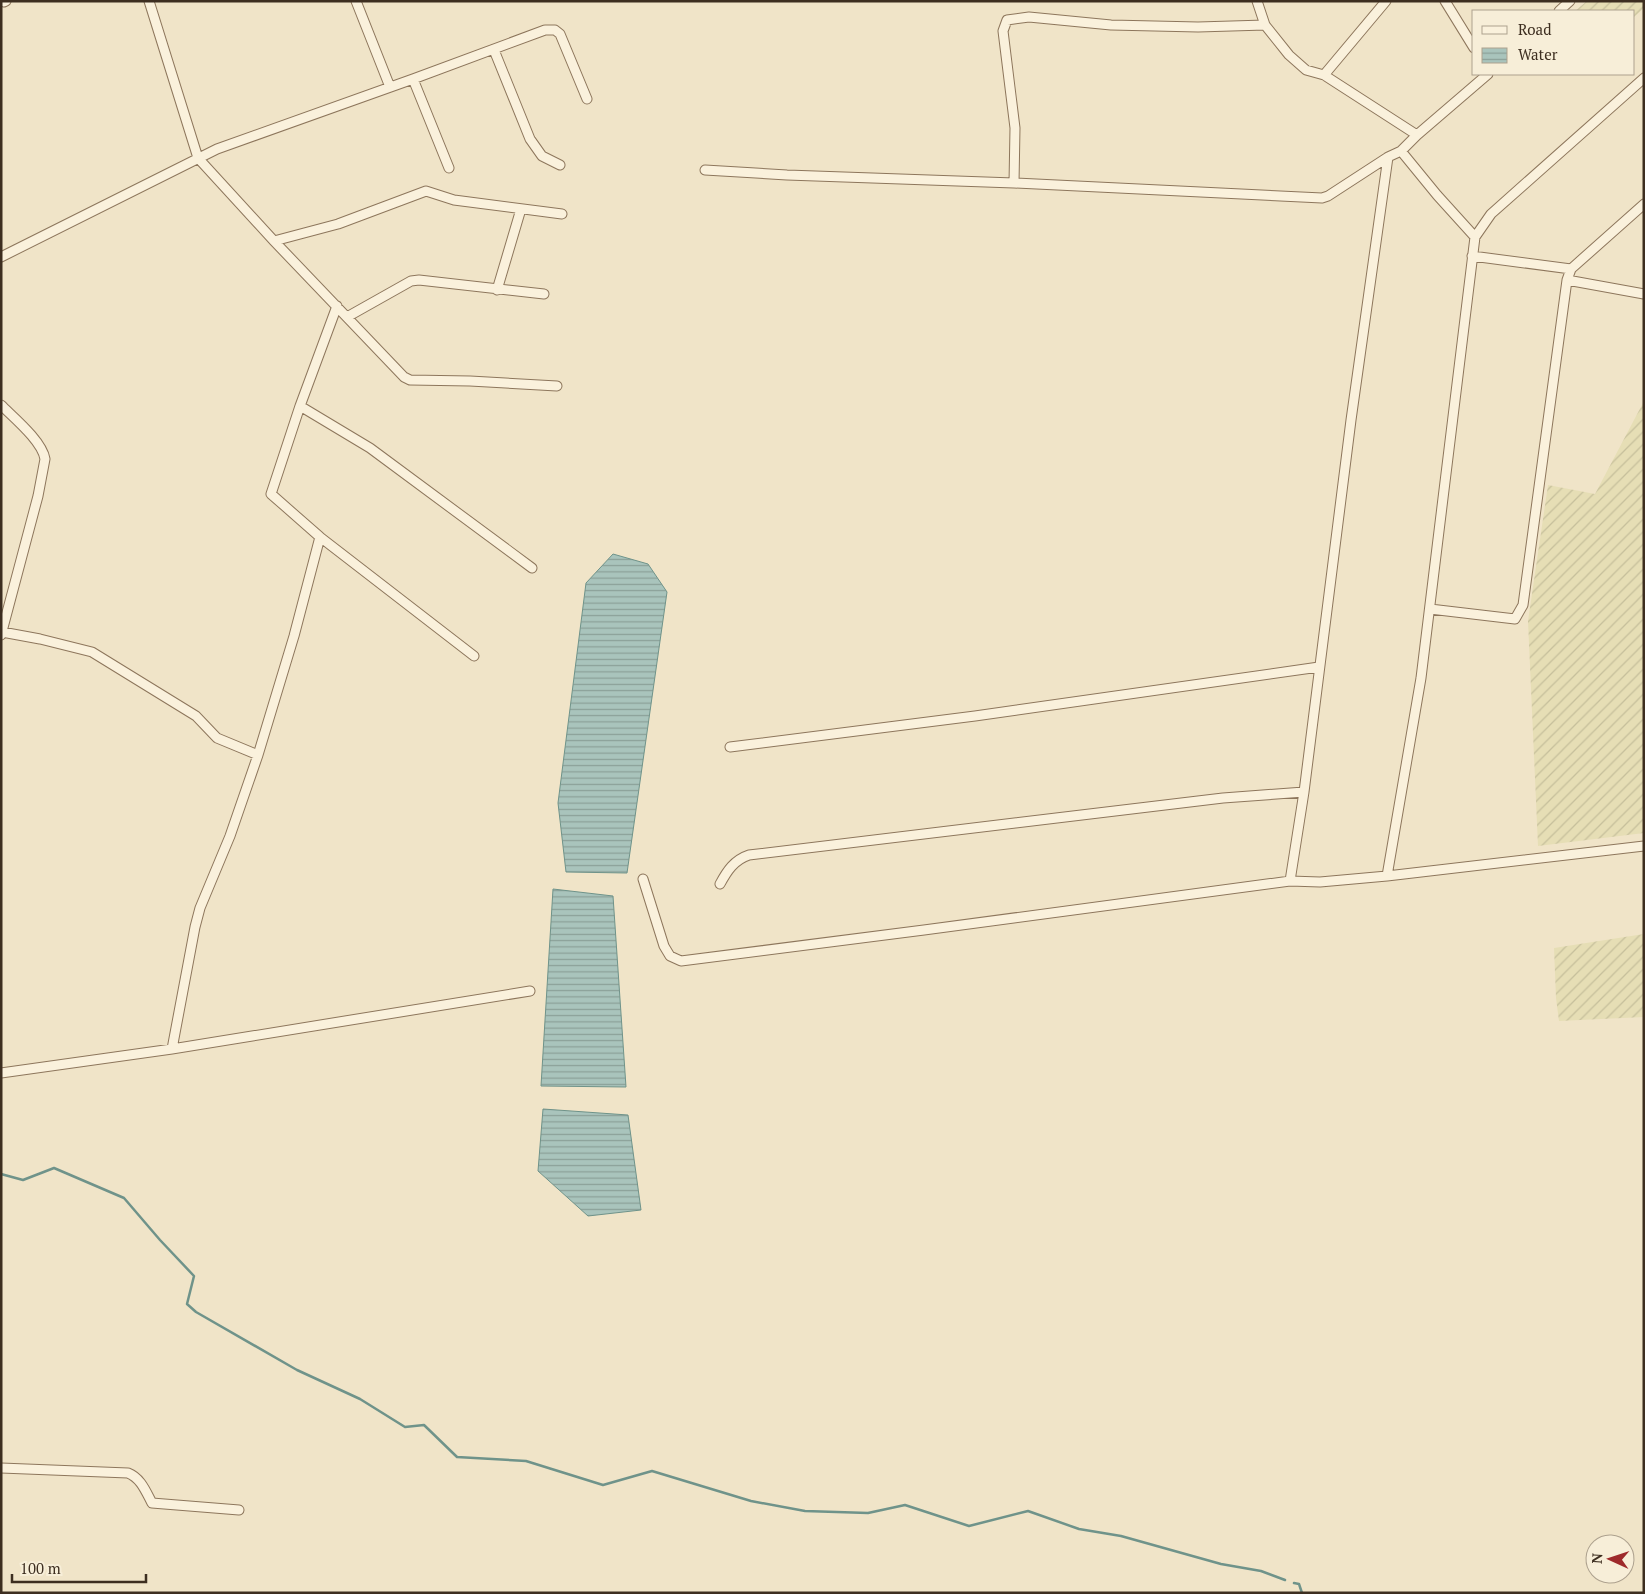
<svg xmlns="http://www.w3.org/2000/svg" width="1645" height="1594" font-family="'PT Serif',serif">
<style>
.farmland{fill:url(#farmland-furrows)}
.water{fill:url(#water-rules);stroke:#6f938a}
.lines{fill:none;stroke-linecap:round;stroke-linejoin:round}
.stream{stroke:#6f938a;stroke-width:2.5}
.minor-casing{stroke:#8d765c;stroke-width:11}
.minor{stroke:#faf1dc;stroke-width:9}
</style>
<defs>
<pattern id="farmland-furrows" width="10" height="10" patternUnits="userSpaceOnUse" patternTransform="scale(1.25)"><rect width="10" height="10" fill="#e6deb5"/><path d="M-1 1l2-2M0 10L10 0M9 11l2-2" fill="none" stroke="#c6bf9b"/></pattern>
<pattern id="water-rules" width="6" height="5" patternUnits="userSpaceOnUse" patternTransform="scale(1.25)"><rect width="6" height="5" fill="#a9c4bc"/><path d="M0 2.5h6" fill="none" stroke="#8ba098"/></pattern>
</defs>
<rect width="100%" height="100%" fill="#f0e4c8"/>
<!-- farmland -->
<path class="farmland" d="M1587 1H1644V8L1634 17V11H1575Z
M1644 401V833L1538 846 1528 621 1548 485 1595 494Z
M1644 934V1017L1559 1021 1556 998 1554 948Z"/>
<!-- water -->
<path class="water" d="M613 554 648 564 667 592 627 873 566 872 558 803 586 583Z
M553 889 613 896 626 1087 541 1086Z
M543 1109 628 1115 641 1210 588 1216 538 1171Z"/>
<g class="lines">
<!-- stream -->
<path class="stream" d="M1 1174 23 1180 54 1168 124 1198 160 1240 194 1276 187 1304 196 1312 297 1370 360 1399 405 1427 424 1425 457 1457 526 1461 603 1485 652 1471 751 1501 805 1511 868 1513 905 1505 969 1526 1028 1511 1079 1529 1121 1536 1221 1564 1261 1571 1285 1580
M1294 1583 1299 1584 1302 1593"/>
<defs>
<path id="minor" d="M149 1 198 158 274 241 404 377 410 380 470 381 557 386
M356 1 390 87
M1257 1 1265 25 1289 55 1306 70 1324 75 1417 135
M1445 1 1474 48
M4 2 6 1
M1559 11 1570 1
M494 50 530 139 542 156 560 165
M1324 75 1386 1
M413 79 449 168
M1401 151 1437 195 1475 237
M705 170 787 175 1014 183 1322 198 1328 196 1388 157 1401 151 1417 135 1488 74
M1014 183 1015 128 1003 31 1007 20 1029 17 1111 25 1198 27 1265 25
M274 241 338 224 426 191 454 200 562 214
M1472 256 1571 269
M1 257 217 149 413 79 545 30H555L560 34 587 99
M1567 280 1644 294
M497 290 521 209
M337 306 300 406 271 494 320 537 474 656
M347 317 411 281 419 280 544 294
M1 405C14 418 42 441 45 459L38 496 1 635
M300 406 370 448 532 568
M1430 609 1515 619 1523 605 1567 280 1571 269 1644 204
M2 632 40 639 92 652 196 716 217 738 258 755
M730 747 975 716 1319 667
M1387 876 1421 678 1475 237 1491 214 1644 78
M643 879 664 946 670 956 681 961 924 930 1290 881 1320 882 1387 876 1644 846
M1290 881 1304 792 1351 420 1388 157
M720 884C727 871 734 860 749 855L1223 798 1304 792
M172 1049 195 927 200 908 230 836 258 755 294 636 320 537
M1 1073 172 1049 530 991
M1 1468 128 1473C141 1478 146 1492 152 1503L239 1510"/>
</defs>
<!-- minor casing -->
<use href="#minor" class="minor-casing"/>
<!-- minor -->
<use href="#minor" class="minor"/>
</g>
<!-- border -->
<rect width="1645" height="1594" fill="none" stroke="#3d2e20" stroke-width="5"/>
<!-- legend -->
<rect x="1472" y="10" width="162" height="65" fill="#f7eed8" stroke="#ada18e"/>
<rect x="1482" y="26" width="25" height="8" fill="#faf1dc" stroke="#ada18e"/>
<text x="1518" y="35" font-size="15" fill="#3d2e20">Road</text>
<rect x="1482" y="48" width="25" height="15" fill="url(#water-rules)" stroke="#ada18e"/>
<text x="1518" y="60" font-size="15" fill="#3d2e20">Water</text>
<!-- north arrow -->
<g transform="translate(1610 1559) rotate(273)"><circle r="24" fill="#f7eed8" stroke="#ada18e"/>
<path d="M0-4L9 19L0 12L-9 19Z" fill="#9e2a2b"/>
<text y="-8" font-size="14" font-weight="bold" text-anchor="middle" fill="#3d2e20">N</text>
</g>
<!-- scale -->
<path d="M12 1574v8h134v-8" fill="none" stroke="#3d2e20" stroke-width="2.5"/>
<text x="20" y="1574" font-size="15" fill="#3d2e20" stroke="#f7eed8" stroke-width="4" paint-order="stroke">100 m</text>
</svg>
